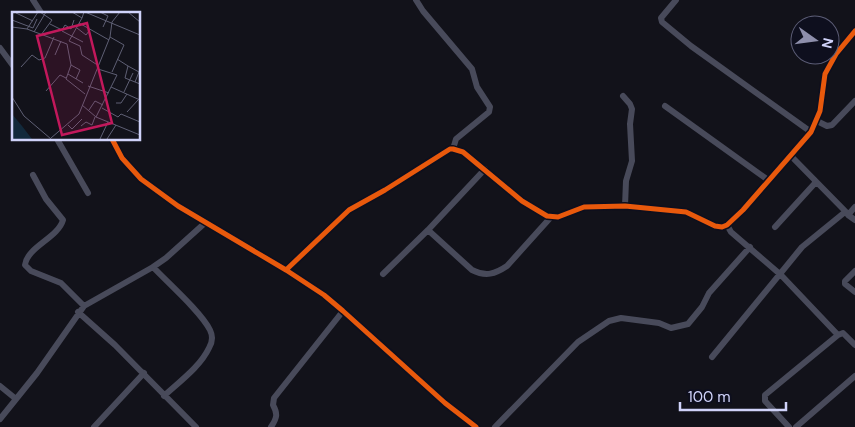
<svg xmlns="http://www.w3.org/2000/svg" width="855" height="427" font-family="'DM Sans',sans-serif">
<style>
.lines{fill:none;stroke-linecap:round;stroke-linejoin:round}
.minor{stroke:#484a5a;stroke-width:6}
.cycleway-casing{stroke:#0e0f1e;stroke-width:8}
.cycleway{stroke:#e8590c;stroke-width:5}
.inset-road{fill:none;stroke:#5e5f74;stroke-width:1}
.view{fill:#c2185b;fill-opacity:0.15;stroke:#c2185b;stroke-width:2.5}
.inset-edge{fill:none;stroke:#d0d3fa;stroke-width:2.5}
</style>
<rect width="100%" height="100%" fill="#12121a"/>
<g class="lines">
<!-- minor -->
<path class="minor" d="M33 0 42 14
M416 0 423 11 472 69 477 87 490 107 489 112 456 139 453 149
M676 0 661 18 662 22 691 46 811 132
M0 48 14 67
M623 96 630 104 632 109 630 124 632 161 626 181 625 206
M665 106 768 180
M817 121 827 126 832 125 855 101
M57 139 88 193
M112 139 122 158 141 179 178 206 286 270 324 295 343 311 445 403 476 427
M791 156 848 214
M33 175 46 199 63 220C58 238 27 247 25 265L31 271 61 283 84 306
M855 207 848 215 855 220
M727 225 731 232 781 275 838 335 843 333 855 345
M775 227 816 182
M428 230 472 270C486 277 495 274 507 266L551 217
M153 267C168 283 201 312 210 330 213 336 212 343 209 348 200 367 179 382 164 396
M286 270 349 210 385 190 450 149H453L463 152 522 201 547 216 558 217 584 207 625 206 686 212 715 226 722 227 727 225 743 210 811 132 820 111 825 74 836 54 855 31
M855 271 845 281V284L855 292
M383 274 428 230 485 169
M78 312 115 345 196 427
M712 357 802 247 845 212
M0 386 16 399
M0 419 37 373 84 306 153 267 166 258 206 222
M94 427 144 373
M271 427C277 418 278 414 273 405L274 398 343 311
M495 427 578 342 609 321 621 318 659 323 671 328 688 324 702 307 709 293 750 247
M789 427 765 401V395L838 335
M796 427 855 376"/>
<defs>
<path id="cycleway" d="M112 139 122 158 141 179 178 206 286 270 324 295 343 311 445 403 476 427
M286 270 349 210 385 190 450 149H453L463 152 522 201 547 216 558 217 584 207 625 206 686 212 715 226 722 227 727 225 743 210 811 132 820 111 825 74 836 54 855 31"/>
</defs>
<!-- cycleway casing -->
<use href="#cycleway" class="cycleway-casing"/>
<!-- cycleway -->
<use href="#cycleway" class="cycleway"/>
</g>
<!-- overview -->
<g transform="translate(12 12)">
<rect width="128" height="128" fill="#12121a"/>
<path d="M0 102 10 114 20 127H0Z" fill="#12293b"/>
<path class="inset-road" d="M28 0 40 8 29 23M60 0 70 6 72 0M73 0 128 23M88 0 96 4 91 15M116 0 128 10M4 1 21 9M0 8 21 16 25 7M67 11 97 28M38 12 50 18 53 13 59 17 62 8M0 15 15 17 26 0M65 16 74 23 77 19M15 17 55 32 59 53 54 67 73 82M50 19 71 30M22 20 34 0M98 25 112 33 100 60M57 29 68 34 70 43 87 54M57 29 70 6M43 43 49 29M105 47 116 54 113 66 128 72M59 53 68 58 64 67M116 54 127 60 123 70M9 55 20 43 27 48 33 46 42 25M56 62 71 71M76 74 97 81M99 75 128 88M34 79 48 63 54 66M112 80 121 61M0 85 12 104 39 127M104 91H109L115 82M70 93 84 105 128 123M90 96 106 105 109 102 128 110M77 98 83 89 91 93M115 100 126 88M84 105 105 63 86 57M56 113 60 117 70 107M69 114 74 110 80 113 83 105M39 126 67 102 98 25 100 10 108 0M88 127 96 110M95 127 104 113"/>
<path class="view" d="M75 11 100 111 50 123 25 24Z"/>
<rect width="128" height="128" class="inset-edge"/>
</g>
<!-- north arrow -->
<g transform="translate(815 40) rotate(104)"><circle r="24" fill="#0e0f1e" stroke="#5c5d76"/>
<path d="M0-4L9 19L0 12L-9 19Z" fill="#8e8fac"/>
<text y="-8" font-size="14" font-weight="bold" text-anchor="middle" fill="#d0d3fa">N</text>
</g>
<!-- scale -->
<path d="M680 402v8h106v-8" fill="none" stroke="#d0d3fa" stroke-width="2.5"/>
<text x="688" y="402" font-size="15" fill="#d0d3fa" stroke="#0e0f1e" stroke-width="4" paint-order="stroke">100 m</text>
</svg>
